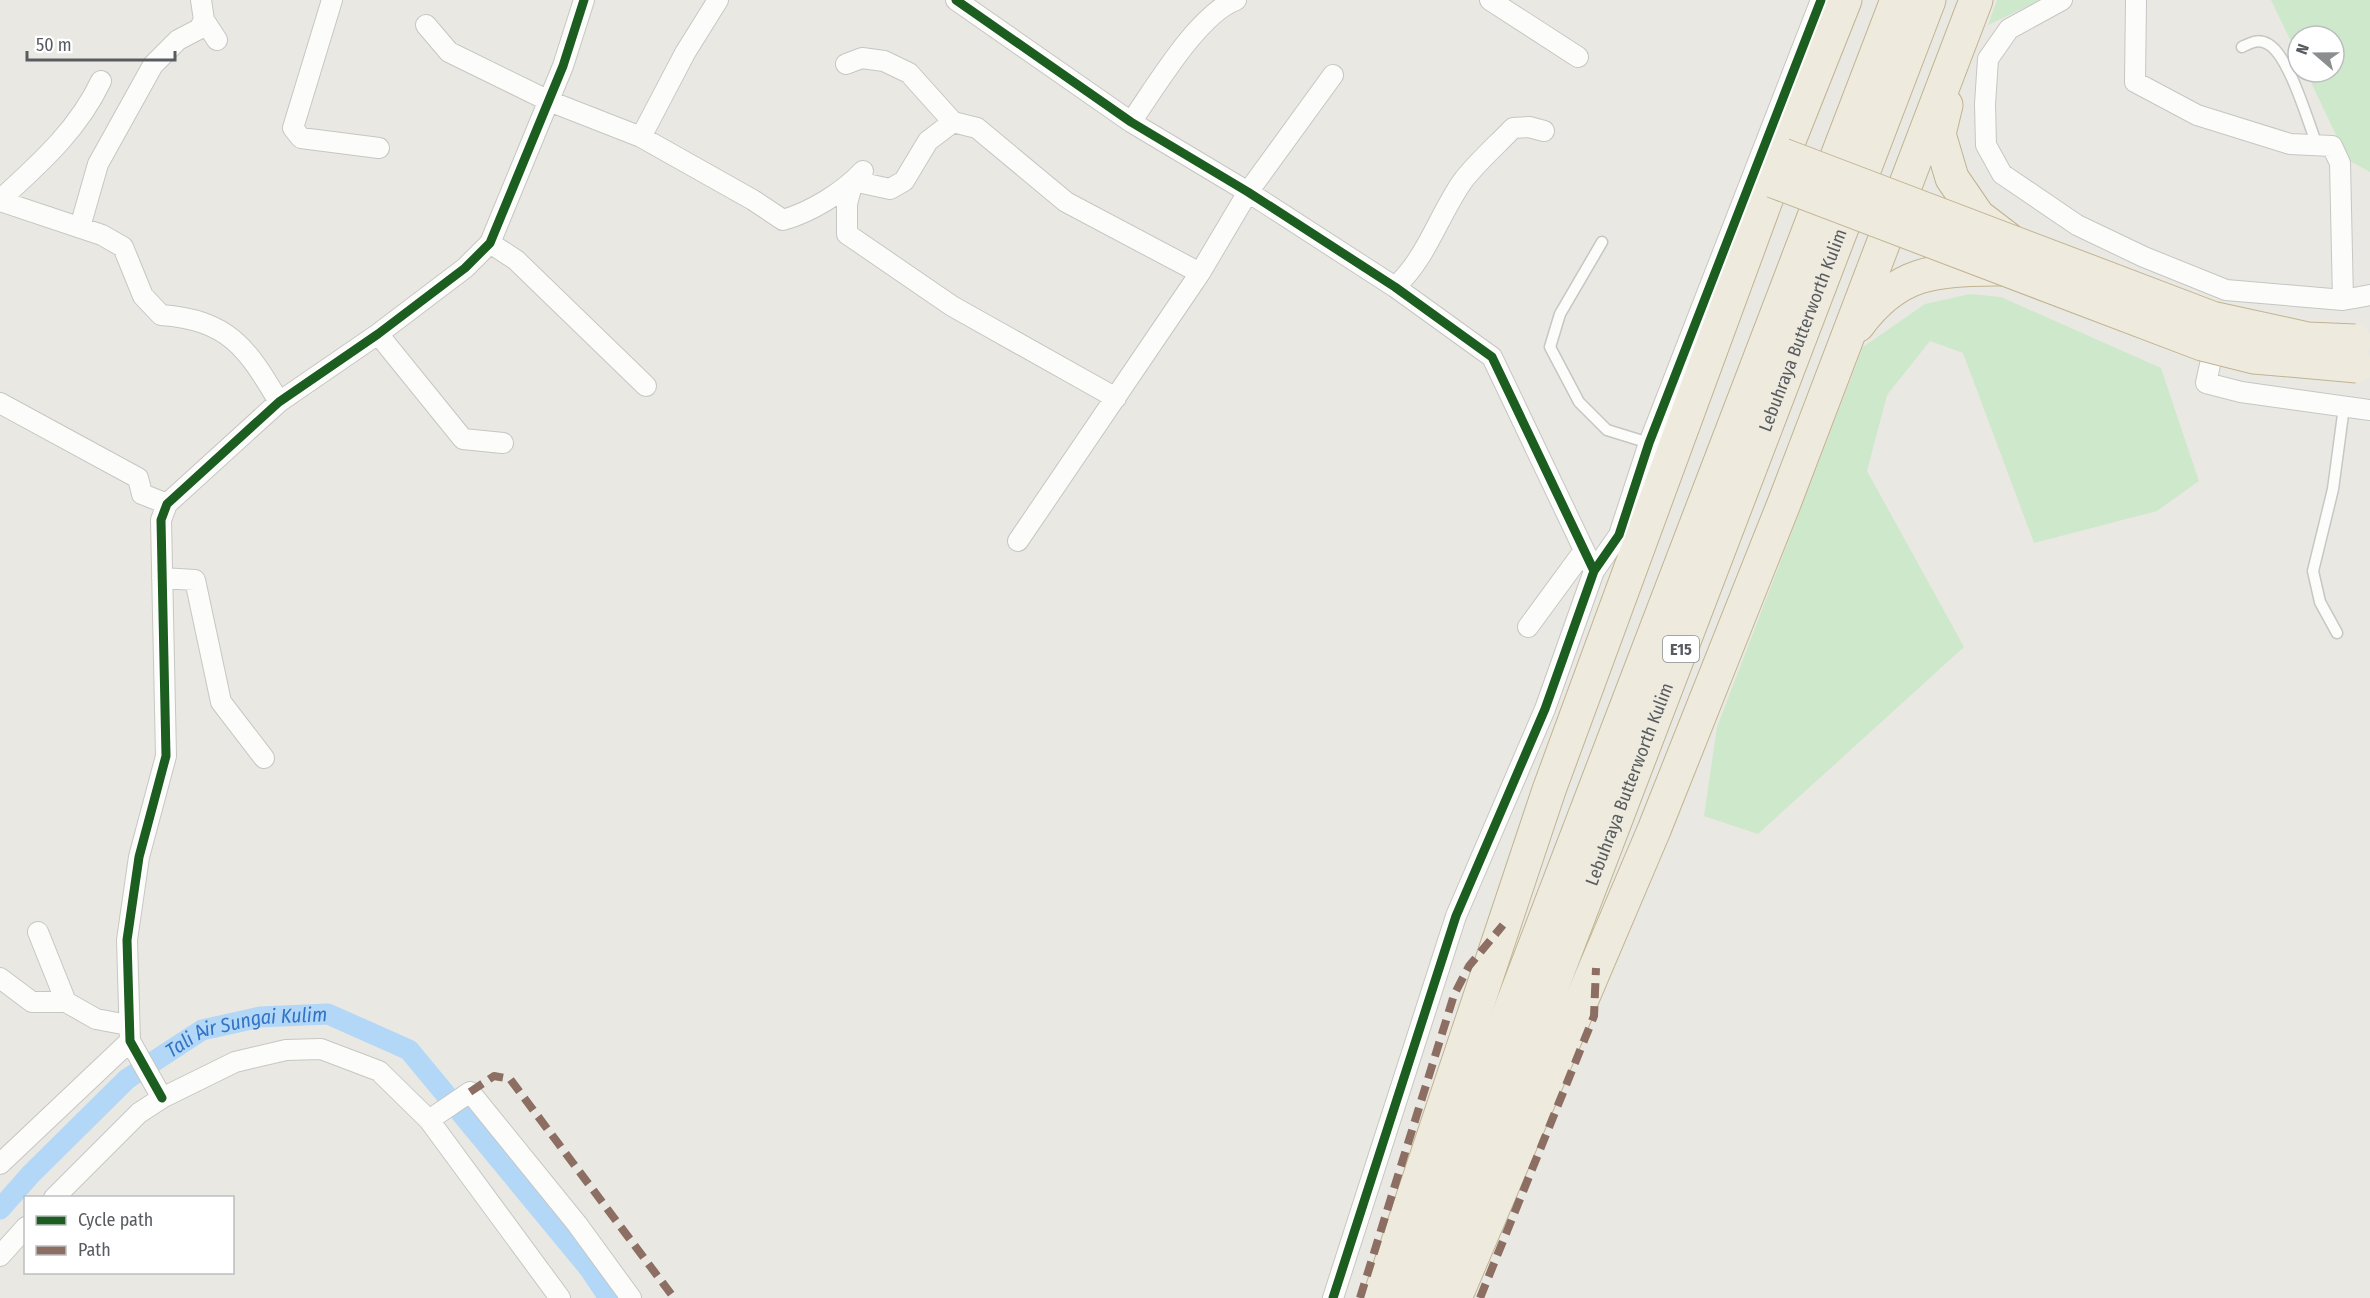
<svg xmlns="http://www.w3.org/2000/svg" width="2370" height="1298" font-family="'Fira Sans Condensed',sans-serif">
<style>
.green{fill:#cee8cb}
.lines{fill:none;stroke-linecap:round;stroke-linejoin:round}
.canal{stroke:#b3d7f6;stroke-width:21}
.service-casing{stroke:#c6c6c4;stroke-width:13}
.minor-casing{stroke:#c6c6c4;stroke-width:22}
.motorway-casing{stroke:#c1b390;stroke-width:35}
.service{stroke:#fcfcfb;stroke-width:10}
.minor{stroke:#fcfcfb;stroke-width:20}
.motorway{stroke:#eeebde;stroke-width:33}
.motorway-bridge-casing{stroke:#c1b390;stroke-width:35;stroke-linecap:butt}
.motorway-bridge{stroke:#eeebde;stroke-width:33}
.quiet{stroke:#8d6e63;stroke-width:8;stroke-dasharray:15 8;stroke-linecap:butt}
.cycleway-casing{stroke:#fff;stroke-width:13}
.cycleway{stroke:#1b5e20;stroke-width:9}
.labels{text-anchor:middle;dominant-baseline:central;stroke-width:4.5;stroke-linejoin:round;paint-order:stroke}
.shield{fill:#fff;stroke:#8a8d90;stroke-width:1.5}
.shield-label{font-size:16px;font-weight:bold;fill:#585c61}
.street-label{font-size:18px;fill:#585c61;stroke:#fff}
.water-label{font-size:20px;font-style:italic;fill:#3273c4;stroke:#fff}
</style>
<rect width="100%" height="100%" fill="#eae8e2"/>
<!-- green -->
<path class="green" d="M1997 0H2040L1988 25Z
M2271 0H2370V172L2348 160 2306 72H2334V36H2298V56Z
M1970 294 2001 297 2161 368 2199 481 2157 511 2034 543 1963 353 1930 341 1887 395 1867 471 1964 647 1758 834 1704 816 1717 727 1863 347 1925 304Z"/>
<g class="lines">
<!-- canal -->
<path class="canal" id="s1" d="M0 1209 31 1174 127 1079 202 1030 260 1017 328 1014 409 1050 589 1268 609 1298"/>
<defs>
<path id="service" d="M2242 47C2250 43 2258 38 2268 44 2289 55 2308 122 2317 145
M1602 242 1560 314 1550 347 1579 402 1607 430 1649 443
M2337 633 2320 602 2313 571 2333 489 2344 407"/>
<path id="minor" d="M332 0 293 128 301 138 379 148
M956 0 1131 122 1248 192 1395 287 1492 357 1594 571
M1490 0 1578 57
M2062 0 2009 29 1988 59 1985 104 1986 145 2002 174 2077 225 2144 257 2226 290 2343 300 2370 295
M2136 0 2135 82 2197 115 2290 144 2332 146 2340 163 2343 300
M204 20 217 40
M426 25 449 52 549 101 641 137 753 200 783 220C811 212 842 193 863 171
M846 64 862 58 884 61 909 73 953 122 977 128 1066 202 1200 273
M953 122 928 141 904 181 890 189 853 181 847 204V234L952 306 1116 398
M1131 122C1155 88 1198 14 1236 0
M641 137 685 53 718 0
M0 200C39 164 78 130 101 81
M0 201 102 235 123 247 143 296 161 315C229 320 247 348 279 402
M80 227 98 164 153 65 178 40 199 29 204 20 201 0
M490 243 516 260 646 386
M1395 287C1426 259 1438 217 1462 182 1476 163 1497 145 1513 128L1529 127 1544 131
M378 334 463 439 503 443
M2216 337 2206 383 2241 392 2370 410
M0 403 138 478 142 494 167 504
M1018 541 1200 273 1248 192 1333 75
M162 578 195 580 221 702 264 758
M1528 627 1583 552
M38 932 66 1002
M0 978 32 1002H66L96 1019 128 1025
M162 1098 130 1041 127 940 139 857 166 756 161 520 167 504 279 402 378 334 465 268 490 243 563 66 584 0
M429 1120 470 1092 577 1224 631 1298
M0 1164 130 1041
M54 1198 139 1113 162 1098 235 1062 286 1050 321 1049 379 1071 429 1120 560 1298
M0 1256 26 1227
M1333 1298 1456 916 1545 709 1594 571 1619 535 1649 443 1821 0"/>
<g id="motorway">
<path d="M1946 105 1939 134 1952 178 1978 216 2008 239"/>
<path d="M1858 325C1900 268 1939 270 2004 269"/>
<path d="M1380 1296 1549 790 1773 181 1845 0"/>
<path d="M1400 1298 1897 0"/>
<path id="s2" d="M1433 1298 1929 0"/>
<path d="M1455 1298 1654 830 1785 501 1976 0"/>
</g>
</defs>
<!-- service casing -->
<use href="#service" class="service-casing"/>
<!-- minor casing -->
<use href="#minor" class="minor-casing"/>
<!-- motorway casing -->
<use href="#motorway" class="motorway-casing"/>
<!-- service -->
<use href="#service" class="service"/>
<!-- minor -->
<use href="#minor" class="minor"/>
<!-- motorway -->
<use href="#motorway" class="motorway"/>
<defs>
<path id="motorway-bridge" d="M1783 155 2212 318 2308 339 2355 341
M1773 181 2202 344 2254 357 2357 366"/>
</defs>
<!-- motorway-bridge casing -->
<use href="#motorway-bridge" class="motorway-bridge-casing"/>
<!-- motorway-bridge -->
<use href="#motorway-bridge" class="motorway-bridge"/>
<!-- quiet -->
<path class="quiet" d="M470 1092 494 1076 510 1079 674 1298
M1360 1298 1454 995 1469 966 1503 925
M1480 1298 1594 1016 1596 968"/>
<defs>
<path id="cycleway" d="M956 0 1131 122 1248 192 1395 287 1492 357 1594 571
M162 1098 130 1041 127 940 139 857 166 756 161 520 167 504 279 402 378 334 465 268 490 243 563 66 584 0
M1333 1298 1456 916 1545 709 1594 571 1619 535 1649 443 1821 0"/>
</defs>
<!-- cycleway casing -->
<use href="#cycleway" class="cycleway-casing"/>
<!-- cycleway -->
<use href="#cycleway" class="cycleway"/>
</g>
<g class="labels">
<!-- shield labels -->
<rect class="shield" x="1663" y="636" width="36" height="26" rx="4.5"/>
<g class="shield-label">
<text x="1681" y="649">E15</text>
</g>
<!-- street labels -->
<g class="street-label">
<text stroke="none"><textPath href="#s2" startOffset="1036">Lebuhraya Butterworth Kulim</textPath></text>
<text stroke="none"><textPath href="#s2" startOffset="550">Lebuhraya Butterworth Kulim</textPath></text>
</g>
<!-- water labels -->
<g class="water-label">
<text stroke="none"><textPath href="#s1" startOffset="314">Tali Air Sungai Kulim</textPath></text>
</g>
</g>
<!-- legend -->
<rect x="24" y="1196" width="210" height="78" fill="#ffffff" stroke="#bcbec0" stroke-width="1.5"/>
<rect x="36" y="1216" width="30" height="9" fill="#1b5e20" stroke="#bcbec0" stroke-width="1.5"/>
<text x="78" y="1226" font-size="18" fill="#585c61">Cycle path</text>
<rect x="36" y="1246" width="30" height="9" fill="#8d6e63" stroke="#bcbec0" stroke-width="1.5"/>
<text x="78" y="1256" font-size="18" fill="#585c61">Path</text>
<!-- north arrow -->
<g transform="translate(2316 54) rotate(290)"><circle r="28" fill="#ffffff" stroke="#bcbec0" stroke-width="1.5"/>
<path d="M0-4.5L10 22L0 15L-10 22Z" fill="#8b8d8e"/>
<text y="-9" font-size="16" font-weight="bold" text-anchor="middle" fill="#585c61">N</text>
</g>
<!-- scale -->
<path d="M27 51v9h148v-9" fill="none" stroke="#585c61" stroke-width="3"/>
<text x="36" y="51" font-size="18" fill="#585c61" stroke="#ffffff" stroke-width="4.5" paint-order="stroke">50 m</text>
</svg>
